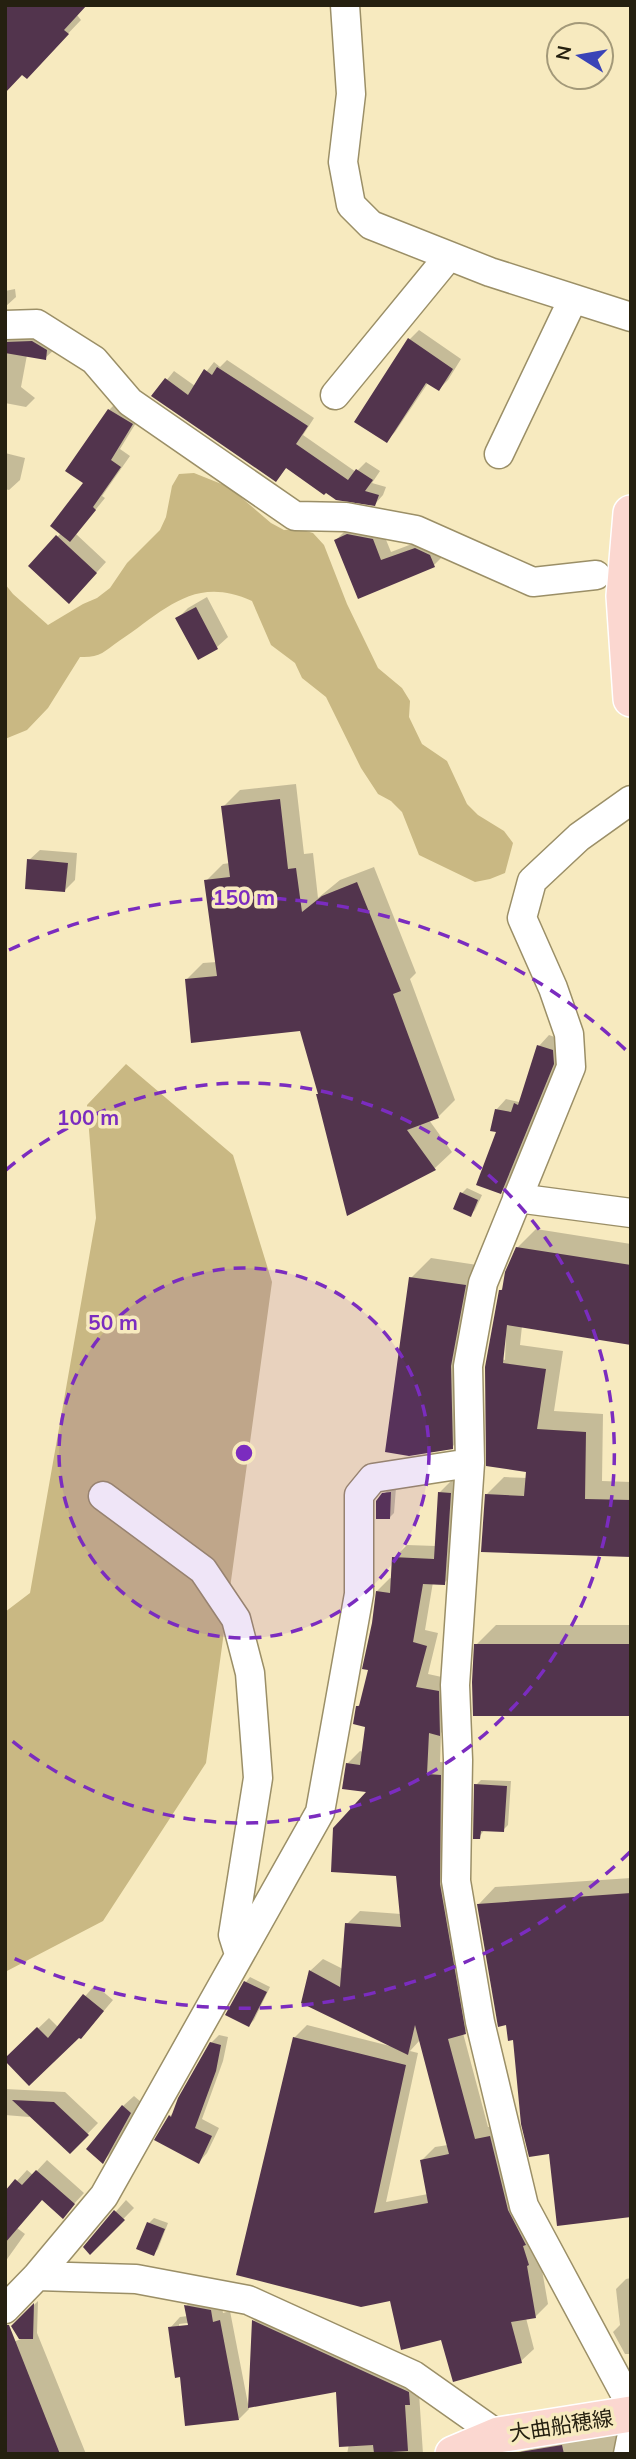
<svg xmlns="http://www.w3.org/2000/svg" width="636" height="2459" font-family="Mulish,'Noto Sans JP',sans-serif">
<style>
.green{fill:#c9b883}
.shadow{fill:#0003;fill-rule:evenodd}
.building{fill:#52344d}
.lines{fill:none;stroke-linecap:round;stroke-linejoin:round}
.minor-casing{stroke:#9b8f67;stroke-width:31}
.major-casing{stroke:#fff;stroke-width:38}
.minor{stroke:#fff;stroke-width:28}
.major{stroke:#fbd7d0;stroke-width:35}
.ring{fill:none;stroke:#7b2cbf;stroke-width:3.5;stroke-dasharray:12 9}
.labels{text-anchor:middle;dominant-baseline:central;stroke-width:7;stroke-linejoin:round;paint-order:stroke}
.street-label{font-size:21px;fill:#252010;stroke:#f7eabf}
.centre{fill:#7b2cbf;stroke:#f7eabf;stroke-width:3.5}
.ring-label{font-size:21px;text-anchor:middle;font-weight:bold;fill:#7b2cbf;stroke:#f7eabf;stroke-width:7;stroke-linejoin:round;paint-order:stroke}
</style>
<rect width="100%" height="100%" fill="#f7eabf"/>
<!-- green -->
<path class="green" d="M194 473 224 485 236 493 271 523 284 530 299 529 313 533 324 545 347 604 378 668 402 688 410 701 409 717 422 744 447 761 467 804 478 815 504 831 513 843 505 873 490 879 475 882 419 855 402 812 391 801 378 794 361 768 326 697 302 678 295 663 271 645 252 601C194 574 164 611 119 641 104 652 99 658 80 657L48 708 27 730 5 739V584L13 594 48 625 83 604 97 598 110 588 127 563 160 530 166 517 172 486 179 474Z
M126 1064 233 1155 272 1282 206 1763 103 1921 5 1972V1612L30 1593 96 1218 87 1105Z"/>
<!-- shadow -->
<path class="shadow" d="M77 15 81 20 40 63 23 73Z
M15 289 16 297 5 307V291Z
M5 329 43 332 55 349 45 358 27 355 21 387 35 398 26 407 5 403Z
M419 330 461 359 448 380 439 389 428 383 395 432 386 441 356 421 410 339Z
M227 360 314 418 303 435 356 472 366 462 380 471 372 483 386 487 383 495 375 504 287 467 275 480 154 396 174 371 195 386 214 362 220 367Z
M120 399 142 413 120 449 130 456 102 496 105 498 76 534 106 562 80 591 31 565 61 533 86 483 109 410Z
M5 453 25 458 20 480 9 490 5 489Z
M382 530 391 552 425 539 443 556 434 565 359 597 336 540 345 531Z
M207 597 228 637 217 647 199 658 177 619 188 608Z
M296 784 304 854 313 853 318 898 340 880 374 867 416 973 410 979 455 1100 438 1117 429 1120 452 1152 435 1168 348 1214 320 1093 301 1029 186 980 203 963 217 962 206 881 223 864 230 863 223 807 240 790Z
M40 850 77 853 75 880 64 891 29 860Z
M549 1035 563 1040 564 1053 511 1182 501 1192 496 1110 506 1099 519 1102 522 1099 539 1046Z
M467 1188 482 1195 475 1210 470 1215 455 1208 462 1193Z
M536 1229 631 1244V1343L522 1326 520 1345 563 1351 554 1411 603 1414 602 1481 631 1482V1555L486 1495 504 1477 528 1478V1471L488 1465 500 1291 505 1286 517 1248ZM506 1333 505 1360 501 1359Z
M431 1258 484 1266 472 1427 452 1447 411 1278Z
M452 1480 463 1481 457 1570 444 1583 433 1582 425 1630 438 1633 428 1674 451 1679 453 1721 441 1733 440 1762 453 1763 478 2020 463 2033 488 2127 503 2124 539 2253 548 2304 535 2317 526 2318 534 2349 521 2361 442 2338 391 2299 294 2038 307 2025 390 2046 310 1971 323 1959 343 1969 347 1924 360 1911 401 1914 397 1874 370 1791 347 1764 360 1751 363 1752 367 1726 358 1706 362 1702 370 1669 377 1591 390 1578 393 1579 394 1558 407 1545 436 1546 439 1493ZM420 2040 448 2145 435 2147 422 2160 428 2194 386 2202 418 2053 410 2051Z
M396 1488 394 1513 389 1518 383 1495 389 1489Z
M496 1625H631V1714L476 1645Z
M481 1780 511 1781 508 1825 503 1830 485 1829 479 1837 476 1785Z
M631 1878V2215L550 2152 514 2039 479 1904 495 1887Z
M250 1977 270 1987 254 2020 249 2025 246 1982Z
M95 1985 113 2000 91 2026 6 2059 49 2018 58 2027Z
M219 2035 228 2037 223 2061 202 2119 219 2128 207 2153 199 2162 170 2116 175 2111 211 2043Z
M5 2089 65 2092 98 2123 70 2152 31 2115 29 2117 5 2115Z
M134 2096 141 2102 113 2151 103 2161 123 2106Z
M47 2160 84 2193 63 2216 43 2198 17 2228 25 2234 5 2262V2194L27 2170 33 2175Z
M126 2200 134 2208 90 2253 85 2247Z
M154 2218 168 2223 158 2249 153 2254 149 2223Z
M631 2278V2354H625L613 2332 620 2325 616 2289 626 2279Z
M196 2296 221 2300 223 2313 230 2311 249 2409 239 2419 170 2328 180 2317 188 2316 186 2306ZM196 2322V2325L179 2327V2324Z
M38 2301 37 2333 86 2454H5V2345L21 2339 13 2326Z
M268 2307 419 2393 423 2454H347L349 2444 338 2390 254 2321Z
M621 2431V2454H511L534 2448 545 2437Z"/>
<!-- building -->
<path class="building" d="M5 5H87L64 30 69 34 27 79 22 75 5 93Z
M408 338 453 369 439 391 426 383 387 443 354 422Z
M32 341 47 350 46 360 5 353V342Z
M217 367 308 426 296 444 348 480 356 469 373 480 365 491 379 495 375 506 336 500 326 493 324 495 286 468 276 482 151 396 165 378 188 395 204 369 212 375Z
M108 409 133 424 111 460 121 467 93 507 96 510 70 542 50 526 83 483 65 471Z
M347 534 373 539 381 560 415 548 430 555 435 567 358 599 334 540Z
M56 535 97 573 69 604 28 566Z
M196 607 218 649 198 660 175 618Z
M280 799 288 869 296 868 302 912 322 896 357 882 401 991 393 994 439 1118 407 1130 436 1170 347 1216 316 1094H318L300 1031 191 1043 185 979 217 976 204 880 230 877 221 806Z
M27 859 68 863 65 892 25 889Z
M537 1045 553 1050 554 1064 501 1194 476 1185 496 1132 490 1131 495 1109 511 1112 514 1103 518 1105Z
M460 1192 478 1200 471 1217 453 1209Z
M516 1247 631 1265V1345L507 1325 503 1363 546 1369 537 1429 586 1432 585 1499 631 1500V1557L481 1552 485 1494 524 1496 526 1472 486 1466 485 1367 499 1290H502L505 1272Z
M409 1277 466 1285 451 1366 453 1449 409 1456 385 1452Z
M391 1492 390 1519H376V1501L382 1493Z
M438 1492 451 1493 445 1585 423 1584 413 1642 427 1646 416 1687 439 1691 440 1736 429 1733 427 1774 441 1775 440 1884 466 2034 448 2039 475 2139 490 2136 508 2210 526 2245 523 2246 529 2265 527 2266 536 2318 511 2322 522 2363 453 2382 441 2340 401 2350 390 2301 361 2307 236 2275 293 2037 406 2065 374 2213 428 2203 420 2160 449 2154 415 2025 408 2055 301 2003 309 1970 340 1987 345 1923 401 1927 396 1876 331 1872 333 1828 366 1792 342 1789 346 1763 360 1765 365 1727 353 1724 356 1706H359L368 1670 362 1669 372 1623 376 1591 390 1593 392 1557 434 1559Z
M474 1644H631V1716H473L472 1682Z
M474 1784 507 1786 504 1832 481 1831 480 1839H473Z
M631 1893V2217L557 2226 549 2154 529 2157 521 2124 513 2040 508 2041 506 2025 498 2027 477 1904Z
M244 1981 267 1992 249 2027 225 2015Z
M83 1994 104 2011 81 2039 79 2038 29 2086 5 2061V2058L37 2027 48 2038Z
M210 2042 221 2045 216 2071 195 2128 212 2136 199 2164 154 2140 169 2115 171 2117 178 2098Z
M12 2100 54 2102 89 2135 70 2154Z
M122 2105 131 2113 103 2164 86 2149Z
M36 2170 75 2204 63 2219 42 2200 5 2243V2191L15 2179 22 2185Z
M114 2210 125 2220 90 2255 83 2247Z
M147 2222 165 2229 154 2256 136 2249Z
M34 2303 33 2339H19L11 2326Z
M184 2305 211 2310 213 2322 220 2320 239 2420 185 2426 180 2377 175 2378 168 2327 188 2325Z
M252 2320 409 2392 410 2405H405L408 2451 374 2453 373 2445 339 2447 336 2392 248 2408Z
M5 2325H9L60 2454H5Z
M562 2445 564 2454H508Z"/>
<g class="lines">
<defs>
<path id="minor" d="M345 5 351 94 343 162 351 205 371 225 490 272 631 317
M5 325 37 324 94 360 130 402 295 516 346 517 416 530 533 582 596 575
M335 395 449 256
M499 454 573 299
M631 800 579 837 532 881 522 918 553 988 569 1034 571 1067 483 1283 468 1366 470 1463 455 1685 458 1760 456 1881 480 2022 524 2206 631 2405
M517 1198 631 1213
M103 1496 203 1570 236 1619 250 1673 258 1778 233 1935 239 1954
M37 2276 136 2279 248 2300 413 2375 498 2435
M5 2309 37 2276 104 2196 320 1812 359 1594V1495L373 1478 470 1463
M628 2454 631 2439"/>
<path id="major" d="M631 513 624 596 631 699
M453 2454 498 2435 631 2414"/>
</defs>
<!-- minor casing -->
<use href="#minor" class="minor-casing"/>
<!-- major casing -->
<use href="#major" class="major-casing"/>
<!-- minor -->
<use href="#minor" class="minor"/>
<!-- major -->
<use href="#major" class="major"/>
</g>
<!-- distance rings -->
<circle cx="244" cy="1453" r="185" fill="#7b2cbf" fill-opacity=".12"/>
<g class="ring">
<circle cx="244" cy="1453" r="185"/>
<path d="M6 1170A370 370 0 1 1 6 1736"/>
<path d="M630 1852A555 555 0 0 1 9 1956M9 950A555 555 0 0 1 630 1054"/>
</g>
<g class="labels">
<!-- street labels -->
<g class="street-label">
<text transform="translate(561 2425) rotate(-9)">大曲船穂線</text>
</g>
</g>
<circle cx="244" cy="1453" r="10" class="centre"/>
<g class="ring-label">
<text x="244" y="905">150 m</text>
<text x="88" y="1125">100 m</text>
<text x="113" y="1330">50 m</text>
</g>
<!-- border -->
<rect width="636" height="2459" fill="none" stroke="#252010" stroke-width="14"/>
<!-- north arrow -->
<g transform="translate(580 56) rotate(281)"><circle r="33" fill="#f7eabf" stroke="#a39979" stroke-width="2"/>
<path d="M0-5L12 26L0 18L-12 26Z" fill="#3a43b7"/>
<text y="-10" font-size="19" font-weight="bold" text-anchor="middle" fill="#252010">N</text>
</g>
</svg>
